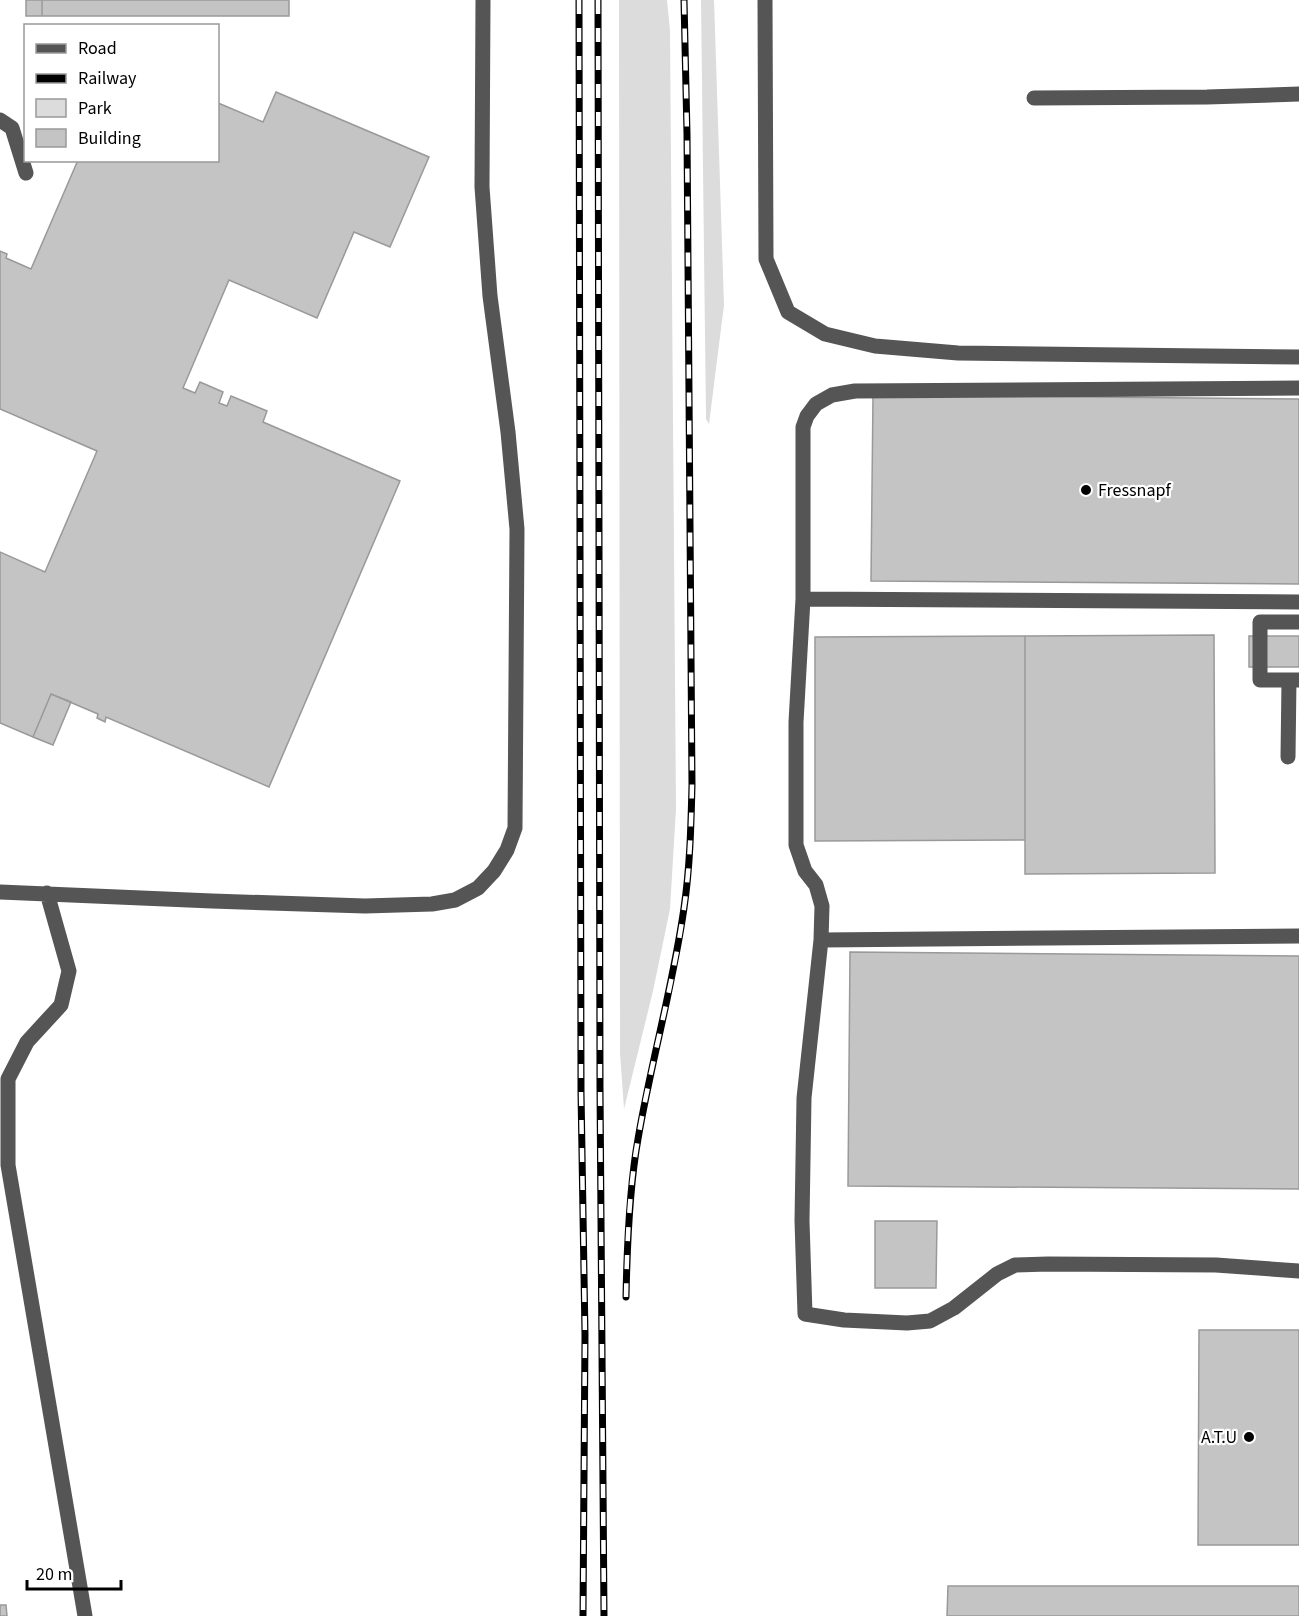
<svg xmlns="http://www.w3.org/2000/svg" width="1299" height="1616" font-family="'Source Sans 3',sans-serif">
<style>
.green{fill:#dcdcdc}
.building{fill:#c4c4c4;stroke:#999;stroke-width:1.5}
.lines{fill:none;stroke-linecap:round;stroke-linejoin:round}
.minor{stroke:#555;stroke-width:15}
.rail-casing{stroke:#000;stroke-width:7}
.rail{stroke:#fff;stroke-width:4.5;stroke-dasharray:14;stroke-linecap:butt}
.poi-dot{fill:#000;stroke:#fff;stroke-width:2}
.labels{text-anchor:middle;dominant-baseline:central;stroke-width:4.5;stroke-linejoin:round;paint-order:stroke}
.poi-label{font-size:18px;fill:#000;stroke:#fff;text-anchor:start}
</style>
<rect width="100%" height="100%" fill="#fff"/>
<!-- green -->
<path class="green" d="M619 0H667L670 30 676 809 670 909 653 991 624 1109 620 1053Z
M701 0H714L724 305 709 424 706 419Z"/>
<!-- building -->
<path class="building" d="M26 0H42V16H26Z
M42 0H289V16H42Z
M276 92 429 157 390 247 354 232 317 318 229 280 183 388 195 393 200 382 223 392 219 403 227 406 231 396 267 411 263 422 400 481 269 787 106 717 105 722 97 718 98 714 51 694 33 737 0 723V552L45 572 97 451 0 409V251L7 254 6 258 31 269 78 160H218V103L263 122Z
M873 395 1299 399V584L871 581Z
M1214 635 1215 873 1025 874V636Z
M1025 636V840L815 841V637Z
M1249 636H1299V667H1249Z
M51 694 71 702 53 745 33 737Z
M850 952 1299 956V1189L848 1186Z
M875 1221H937L936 1288H875Z
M1199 1330H1299V1545H1198Z
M948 1586H1299V1616H947Z
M0 1605H6L7 1616H0Z"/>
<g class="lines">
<!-- minor -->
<path class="minor" d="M765 0 766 259 788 312 825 334 875 346 958 353 1299 357
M1034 98 1207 97 1299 94
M0 120 12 128 26 173
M1299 388 855 391 832 395 816 404 807 416 803 427V599L1299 602
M803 599 796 722V845L805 871 816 885 822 906 821 940 804 1098 802 1221 805 1314 844 1320 907 1323 930 1321 954 1308 997 1274 1015 1265 1048 1264 1216 1265 1299 1271
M1299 622H1260V680H1299
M1288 757 1289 680
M0 892 212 901 365 906 432 904 455 900 478 888 494 871 507 850 515 828 517 529 508 432 490 296 482 187 483 0
M47 893 69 971 61 1005 27 1042 8 1079V1165L85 1616
M821 940 1299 936"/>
<defs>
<path id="rail" d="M579 0 581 1092 585 1335 583 1616
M598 0 600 1088 604 1616
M626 1297C627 1246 629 1189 638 1139 651 1062 673 986 684 908 690 867 691 826 692 785L687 134 684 0"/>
</defs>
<!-- rail casing -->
<use href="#rail" class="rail-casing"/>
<!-- rail -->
<use href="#rail" class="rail"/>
</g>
<!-- markers -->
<g class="poi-dot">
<circle cx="1086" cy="490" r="6"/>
<circle cx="1249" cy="1437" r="6"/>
</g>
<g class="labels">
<!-- poi labels -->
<g class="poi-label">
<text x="1098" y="490">Fressnapf</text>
<text x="1237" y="1437" text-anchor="end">A.T.U</text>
</g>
</g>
<!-- legend -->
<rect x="24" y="24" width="195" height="138" fill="#ffffff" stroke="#999999" stroke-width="1.5"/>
<rect x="36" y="44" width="30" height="9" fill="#555555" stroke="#999999" stroke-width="1.5"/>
<text x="78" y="54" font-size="18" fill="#000000">Road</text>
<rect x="36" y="74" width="30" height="9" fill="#000000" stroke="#999999" stroke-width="1.5"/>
<text x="78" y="84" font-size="18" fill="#000000">Railway</text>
<rect x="36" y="99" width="30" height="18" fill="#dcdcdc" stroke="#999999" stroke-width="1.5"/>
<text x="78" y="114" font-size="18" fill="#000000">Park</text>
<rect x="36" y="129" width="30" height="18" fill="#c4c4c4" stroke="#999999" stroke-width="1.5"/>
<text x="78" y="144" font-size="18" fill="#000000">Building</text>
<!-- scale -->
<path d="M27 1580v9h94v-9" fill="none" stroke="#000000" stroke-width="3"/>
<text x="36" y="1580" font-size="18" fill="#000000" stroke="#ffffff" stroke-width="4.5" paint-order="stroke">20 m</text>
</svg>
